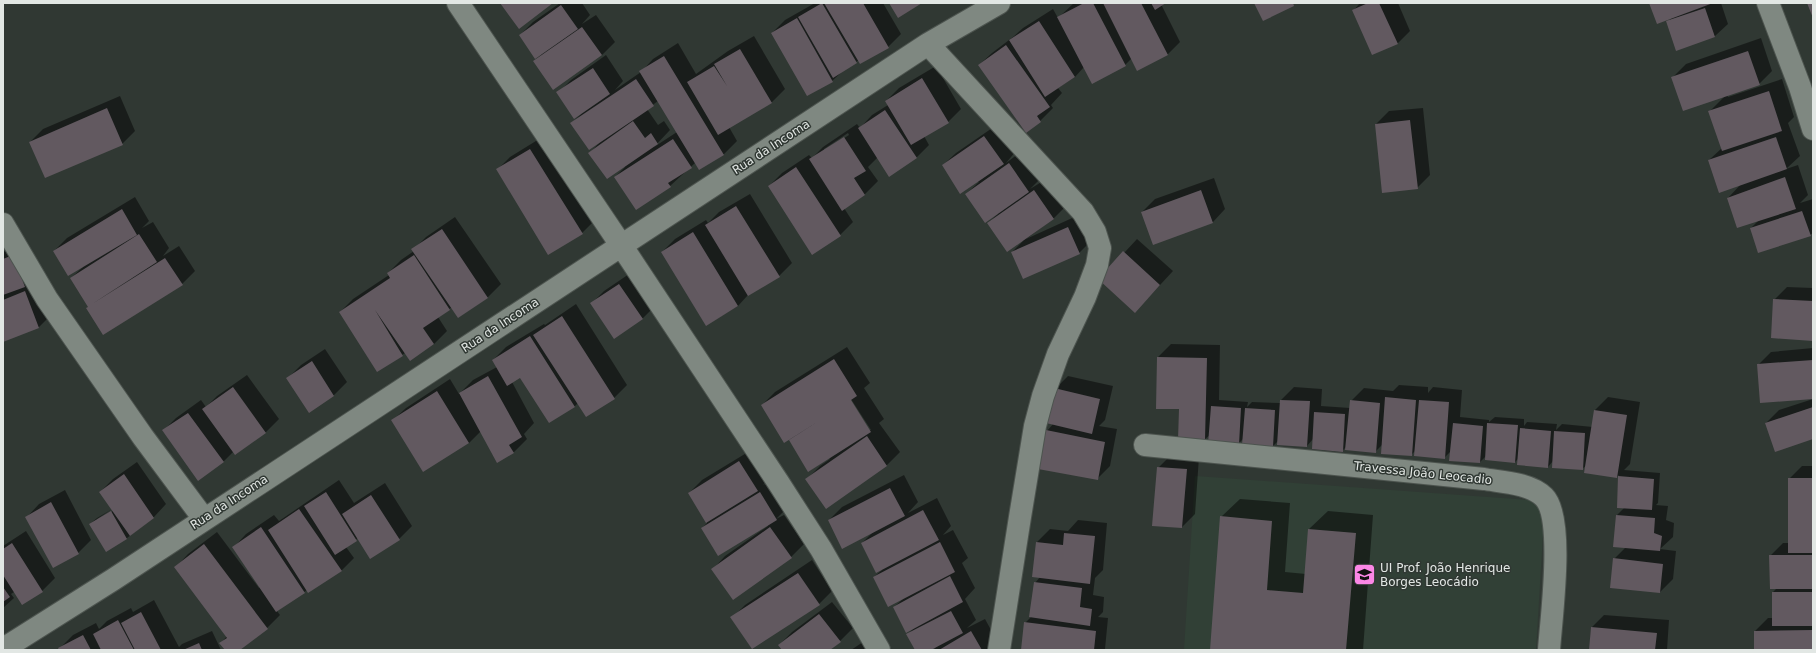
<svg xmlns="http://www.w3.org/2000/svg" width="1816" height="653" font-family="'DejaVu Sans',sans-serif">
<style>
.built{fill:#314036}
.shadow{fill:#0007;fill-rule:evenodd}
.building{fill:#625960}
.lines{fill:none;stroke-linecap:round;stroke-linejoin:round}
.minor-casing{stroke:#4d544f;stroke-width:24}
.minor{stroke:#7f8881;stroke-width:22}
.labels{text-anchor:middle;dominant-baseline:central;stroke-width:3;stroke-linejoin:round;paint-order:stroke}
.street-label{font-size:12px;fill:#e2e7e4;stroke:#303833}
.poi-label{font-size:12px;fill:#e2e7e4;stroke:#303833;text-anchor:start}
</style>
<rect width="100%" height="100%" fill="#303833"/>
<!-- built -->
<path class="built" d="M1195 476 1545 501 1536 650H1184Z"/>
<!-- shadow -->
<path class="shadow" d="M560 3H582L590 15 582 24 596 15 615 42 602 55 534 61 541 55 520 35 533 22Z
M815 3H883L901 34 888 47 859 60 844 70 832 81 772 33 785 20Z
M1074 3H1164L1161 4 1180 42 1167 55 1132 58 1125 65 1084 67 1075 77 1058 88 1062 93 1051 105 1053 108 1040 121 979 65 992 53 1013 37 1023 28 1053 9 1058 18Z
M1360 3H1398L1410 31 1397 44 1353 11Z
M1650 3H1721L1728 24 1715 36 1677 49 1668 22 1672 17Z
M754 36 785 89 772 102 729 127 737 141 724 154 699 169 695 163 670 186 615 177 625 167 590 153 599 143 572 123 581 114 558 93 571 80 606 55 623 81 615 90 641 72 653 59 678 43 696 74 728 51ZM658 101 677 132 654 147 670 130 664 121 658 125 647 109Z
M1761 38 1772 71 1759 84 1727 95 1728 97 1782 79 1794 117 1788 123 1800 156 1786 169 1798 165 1808 195 1800 203 1813 199V233L1810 235 1751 228 1759 220 1728 198 1741 184 1709 160 1722 148 1709 112 1725 96 1673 77 1686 64Z
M936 66 961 109 948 122 924 136 929 145 916 158 878 157 868 167 878 181 865 194 844 208 853 222 840 235 812 253 769 186 782 173 809 155 812 158 823 147 857 124 860 128 872 115 888 105 886 101 899 88ZM848 133 849 135 824 151V149Z
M120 96 135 131 122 144 30 142 43 129Z
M1423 108 1430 175 1417 188 1376 124 1389 111Z
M998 124 1016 151 1006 163 1022 151 1041 178 1030 189 1048 178 1066 206 1053 219 1026 239 1081 214 1092 240 1079 253 1012 252 1023 241 988 223 998 214 966 194 979 182 943 165 956 153Z
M544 136 595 220 582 233 497 170 510 157Z
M1214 178 1225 209 1213 222 1142 212 1155 199Z
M750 194 792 263 779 276 748 295 738 306 706 325 662 252 675 239 706 220 708 223 719 212Z
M135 197 149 221 142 228 153 222 169 248 163 256 179 246 195 271 182 284 89 306 71 278 83 267 54 251 67 238Z
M455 217 501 284 488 297 458 317 452 307 438 317 447 331 434 344 405 353 377 371 340 312 353 299 389 275 388 273 401 260 414 251 413 250 426 237Z
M1137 239 1173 271 1148 298 1100 279Z
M26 243 52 314 39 327 3 341V252Z
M632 272 655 306 642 319 592 303 604 291Z
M1787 287 1813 288V340L1774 300Z
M576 304 627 385 614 398 578 403 574 407 520 377 512 382 534 423 524 434 527 439 514 452 498 461 481 431 469 443 393 420 406 408 450 379 459 394 473 380 497 367 493 360 506 347 544 324 545 325Z
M1171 344 1220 345 1219 400 1248 402 1247 407 1252 402 1280 403 1281 400 1294 387 1322 389 1321 406 1350 408 1351 401 1364 388 1393 391 1399 385 1428 387V393L1433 387 1462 390 1460 417 1489 420V422L1495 417 1524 419V426L1527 422 1557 424 1556 430 1562 424 1593 427 1595 410 1608 397 1640 402 1630 464 1624 470 1660 473 1658 503 1656 505 1668 506 1666 520 1674 523 1673 537 1660 549 1676 551 1673 579 1660 592 1614 559 1626 547 1617 515 1624 508 1618 507 1619 475 1617 477 1587 465 1582 469 1553 461 1548 467 1519 458 1515 462 1486 456 1480 462 1451 451 1444 458 1416 450 1411 455 1383 444 1375 452 1347 446 1342 451 1313 439 1307 446 1278 441 1273 446 1243 439 1238 444 1210 435 1205 439 1180 408H1157L1158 357Z
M847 347 870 383 864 388 884 419 879 423 900 452 887 465 826 507 807 479 820 466 830 459 829 458 809 471 789 438 762 405 775 392ZM849 396 871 430H869L848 397Z
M1813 348V438L1766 423 1779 410 1813 399 1758 365 1771 352Z
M325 349 347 382 334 395 309 411 288 378 301 365Z
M247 375 279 419 266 432 236 454 234 451 223 462 163 431 176 418 201 400 206 407 217 396Z
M1068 376 1113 386 1105 420 1099 426 1117 429 1110 466 1097 479 1047 431 1053 424 1055 389Z
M753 449 770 478 763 485 773 480 789 506 776 519 784 515 804 544 791 557 713 569 725 556 768 526V524L702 528 707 523 689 493 702 480Z
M1171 455 1199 457 1195 514 1182 527 1158 468Z
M137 462 166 504 154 517 127 538 106 551 90 524 97 518 112 509 100 492 113 479ZM115 507 116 509 97 521V519Z
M1802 466H1813V650H1755V631L1768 618H1773V592L1777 588 1770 556 1783 543H1789V479Z
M904 475 918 502 908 513 937 498 951 526 943 535 953 530 968 558 962 563 975 588 965 599 976 620 967 628 985 619 1002 650H933L936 647 929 650H916L908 634 914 628 894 607 903 599 874 577 882 570 862 543 873 532 829 520 842 507Z
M339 480 354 503 385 483 412 526 399 539 358 538 346 547 354 558 341 571 307 590 277 611 280 615 267 628 238 650H226L221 643 227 636 176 567 188 554 217 532 259 588 260 587 234 547 246 534 274 515 279 521Z
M65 490 91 540 78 553 27 517 39 504Z
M1240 499 1290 503 1285 572 1306 574 1309 529 1328 511 1373 515 1363 650H1211L1221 517Z
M1078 520 1107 523 1103 570 1095 578 1093 595 1104 597 1103 612 1098 617 1108 618 1105 649 1104 650H1022L1025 623 1031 617 1035 583 1040 577H1033L1037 542 1050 529 1068 531Z
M26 531 55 578 42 591 14 592 11 594 14 598 3 608V546Z
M812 560 832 591 819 604 732 618 745 605Z
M154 600 179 647 182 644 212 631 221 650H61L60 648 73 635 96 623 99 629 107 621 131 608 133 612Z
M832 602 853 628 840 641 829 650H783L779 645 792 632Z
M1604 615 1669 620 1667 650H1590L1591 628Z
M863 642 868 650H851Z"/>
<!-- building -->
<path class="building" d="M500 3H553L519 29Z
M822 3 857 63 833 78 798 17Z
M824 3H863L889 48 860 64Z
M889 3H922L898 18Z
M1084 3H1093L1126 66 1092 84 1057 17Z
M1103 3H1141L1168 55 1137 71Z
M1151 3H1166L1155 10Z
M1254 3H1293L1294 6 1263 21Z
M1368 3H1379L1398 44 1372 55 1352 10Z
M1649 3H1713L1657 24Z
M1807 3H1813V18Z
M561 5 578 29 535 59 519 35Z
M1705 8 1715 37 1676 51 1666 21Z
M797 18 833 82 807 96 771 33Z
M1039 21 1075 77 1045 97 1009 40Z
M582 27 602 55 553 90 533 61Z
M1006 45 1050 107 1037 116 1041 122 1026 133 978 65Z
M740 49 772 103 718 135 687 82 714 66 727 86 714 64Z
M1748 51 1760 85 1683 111 1671 77Z
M664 56 724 155 699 170 639 71Z
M593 68 610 94 574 119 556 92Z
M922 78 949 123 911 145 885 101Z
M636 79 654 106 589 150 570 123Z
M1769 91 1782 131 1722 151 1708 111Z
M107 108 123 145 45 178 29 142Z
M885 110 917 158 889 177 858 128Z
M1410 120 1418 189 1382 193 1375 124Z
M633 121 645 138 651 133 658 144 607 179 588 153Z
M984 136 1004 164 960 194 942 165Z
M844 137 866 171 854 178 865 195 842 211 809 159Z
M1776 137 1787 169 1719 193 1708 160Z
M673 139 692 168 668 183 671 187 636 210 614 177Z
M530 149 583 234 548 255 496 169Z
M1009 163 1029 192 985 223 965 194Z
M796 167 841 236 812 255 768 186Z
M1785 177 1796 209 1737 228 1727 198Z
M1034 190 1054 219 1007 252 987 223Z
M1201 190 1213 223 1153 245 1141 212Z
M736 206 780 277 748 296 705 225Z
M122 209 137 235 68 276 53 251Z
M1802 211 1811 236 1758 253 1750 228Z
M1068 227 1080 254 1023 279 1011 252Z
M442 229 488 298 458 318 411 249Z
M693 232 738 306 706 326 661 252Z
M139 234 157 262 92 304 165 258 183 285 103 335 86 308 88 307 70 278Z
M1123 251 1160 285 1135 313 1098 279Z
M13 255 25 287 3 295V259Z
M414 255 450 310 423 328 434 344 410 361 375 310 403 356 377 372 339 312 390 278 387 273Z
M619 284 643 319 614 339 590 303Z
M25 291 39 328 3 342V300Z
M1773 299 1813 301V341L1771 338Z
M562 316 615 399 586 417 533 335Z
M530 336 575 407 549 423 520 378 507 386 492 360Z
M1157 357 1207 358 1205 440H1178L1179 409H1156Z
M834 359 857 396 851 400 871 432 808 472 789 440 822 419 784 443 761 405Z
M1813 360V399L1760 403 1757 364Z
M312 361 334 396 309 413 286 378Z
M488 376 522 437 509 445 514 453 497 463 459 393Z
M233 387 266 433 235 455 202 409Z
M1054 388 1100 399 1092 434 1046 423Z
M437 391 469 443 423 472 391 420Z
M1385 397 1416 400 1412 456 1381 454Z
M1280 400 1310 401 1307 447 1277 445Z
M1350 400 1380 403 1376 453 1345 450Z
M1419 400 1449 402 1445 459 1414 456Z
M1211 406 1241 408 1239 445 1208 444Z
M1813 407V439L1775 452 1765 423Z
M1245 408 1275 410 1273 447 1242 445Z
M1594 410 1627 415 1617 478 1584 473Z
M1314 412 1345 414 1343 452 1312 449Z
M188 413 224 462 198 481 162 430Z
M1453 423 1483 426 1480 463 1449 461Z
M1487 423 1518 425 1515 463 1485 460Z
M1520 428 1551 431 1548 468 1517 465Z
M1046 430 1105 442 1098 480 1038 469Z
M1554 431 1585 433 1583 470 1552 468Z
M867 436 887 466 826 509 805 479Z
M739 461 758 491 706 523 688 493Z
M1157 467 1187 469 1182 528 1152 526Z
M124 474 154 518 130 536 99 492Z
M1618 476 1654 479 1652 510 1617 508Z
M1788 478H1813V553H1788Z
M890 488 905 516 842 549 828 520Z
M326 492 357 541 335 555 304 506Z
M760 492 777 520 718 556 701 528Z
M371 495 400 540 370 559 342 514Z
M51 502 79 554 53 568 25 517Z
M299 509 342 571 308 593 268 530Z
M923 510 939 540 876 573 861 543Z
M111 511 127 539 106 552 89 524Z
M1616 515 1655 518 1654 533 1662 536 1660 551 1613 547Z
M1220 516 1272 521 1267 590 1303 593 1308 529 1356 533 1346 650H1210Z
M261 527 305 593 276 612 232 547Z
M770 527 792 558 733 600 711 569Z
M1064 533 1095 536 1090 584 1032 577 1036 542 1063 545Z
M940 542 955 572 888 607 873 577Z
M12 543 43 592 22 605 3 575V549Z
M204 544 268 629 240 650H225L219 643 227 638 174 567Z
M1769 555H1813V589H1770Z
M1613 558 1663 564 1660 593 1610 588Z
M798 573 820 605 752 649 730 617Z
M950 576 963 602 906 633 893 607Z
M1034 582 1082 588 1080 607 1092 609 1090 626 1029 617Z
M3 587 10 597 3 602Z
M1772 592H1813V626H1772Z
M951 611 963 633 931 650H915L906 634Z
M141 612 161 650H135L121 623Z
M819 614 841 642 830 650H782L778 645Z
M118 620 134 650H101L93 634Z
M1024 622 1096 631 1094 650H1021Z
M1591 627 1657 633 1655 650H1589Z
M1813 630V650H1754V631Z
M971 631 982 650H939Z
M83 635 91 650H59L58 648Z
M199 643 202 650H183Z"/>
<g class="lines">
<defs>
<path id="minor" d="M458 3 621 245 778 482 821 549 879 650
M1768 3 1800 87 1813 129
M928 44 1083 212 1095 232 1100 248 1097 265 1085 297 1058 354 1043 396 1035 426 1020 517 999 650
M3 224 47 299 143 437 204 519
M1145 445 1484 479C1502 482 1530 483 1544 497 1565 518 1551 619 1549 650
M3 649 114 579 928 44 999 3"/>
</defs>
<!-- minor casing -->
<use href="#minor" class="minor-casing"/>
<!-- minor -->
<use href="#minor" class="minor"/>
</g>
<!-- icons -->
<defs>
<symbol id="school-square" viewBox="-11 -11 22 22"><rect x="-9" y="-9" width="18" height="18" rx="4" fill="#fb87e6" stroke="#303833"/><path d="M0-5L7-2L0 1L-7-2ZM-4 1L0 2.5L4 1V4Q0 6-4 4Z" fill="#111"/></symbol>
</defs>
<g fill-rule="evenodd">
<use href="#school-square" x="1352" y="562" width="25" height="25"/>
</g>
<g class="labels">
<!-- street labels -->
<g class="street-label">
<text transform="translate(771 147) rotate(-33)">Rua da Incoma</text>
<text transform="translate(500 325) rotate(-33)">Rua da Incoma</text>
<text transform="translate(1423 473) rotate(6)">Travessa João Leocadio</text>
<text transform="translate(229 502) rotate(-33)">Rua da Incoma</text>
</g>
<!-- poi labels -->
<g class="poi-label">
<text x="1380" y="568">UI Prof. João Henrique<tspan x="1380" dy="14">Borges Leocádio</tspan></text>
</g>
</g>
<!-- border -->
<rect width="1816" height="653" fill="none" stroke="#e2e7e4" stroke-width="8"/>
</svg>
